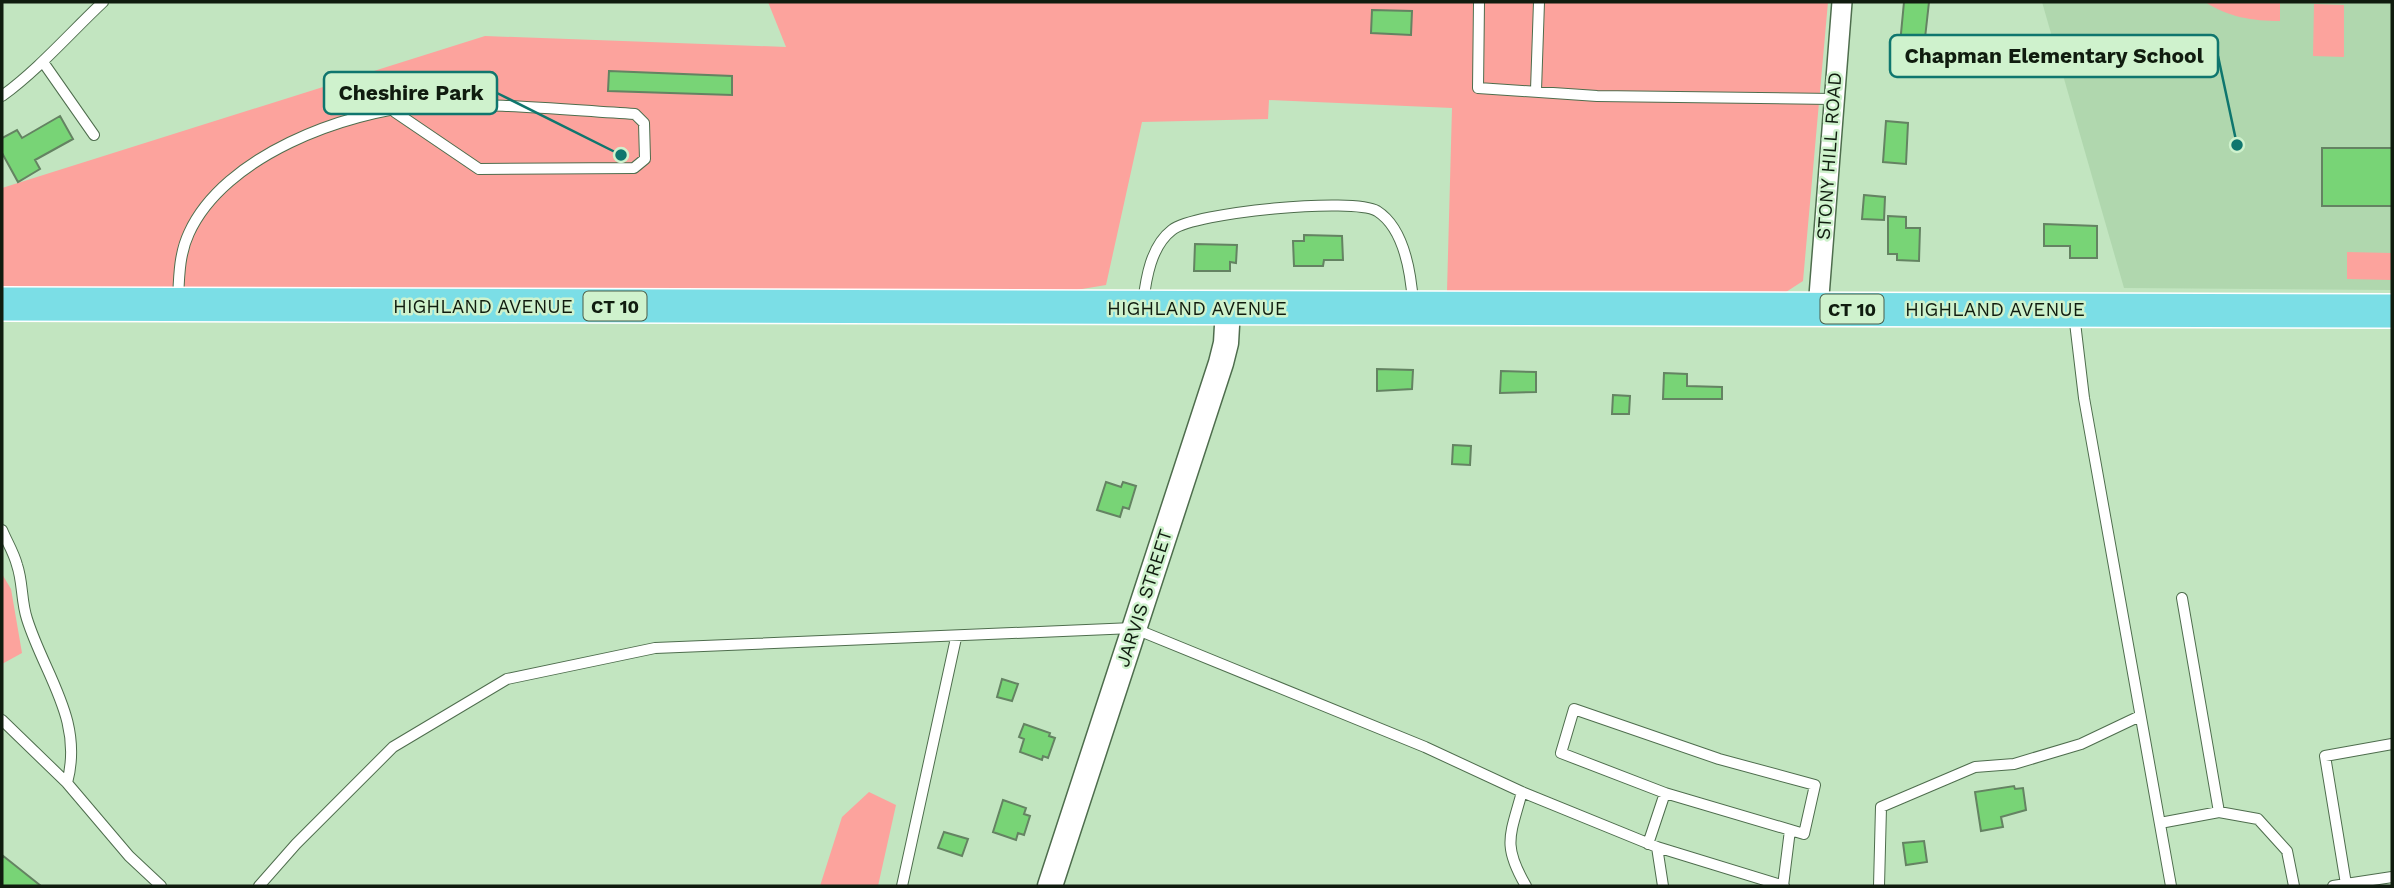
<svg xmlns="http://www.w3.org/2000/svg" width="2394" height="888" font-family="'Work Sans',sans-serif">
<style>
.built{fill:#b0d7ae}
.green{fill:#fca39d}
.building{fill:#78d476;stroke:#648362;stroke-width:2}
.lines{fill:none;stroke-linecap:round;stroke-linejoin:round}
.service-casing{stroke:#4e6d4d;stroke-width:12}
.minor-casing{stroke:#4e6d4d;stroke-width:22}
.tertiary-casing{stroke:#4e6d4d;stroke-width:27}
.trunk-casing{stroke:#fff;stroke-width:36}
.service{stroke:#fff;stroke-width:10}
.minor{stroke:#fff;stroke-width:19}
.tertiary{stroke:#fff;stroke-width:24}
.trunk{stroke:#7bdee6;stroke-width:33}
.labels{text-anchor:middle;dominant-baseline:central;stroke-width:5;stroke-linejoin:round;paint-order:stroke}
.shield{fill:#cff2cd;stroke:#495c48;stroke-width:2}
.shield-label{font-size:18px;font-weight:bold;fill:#101c0f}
.street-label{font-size:19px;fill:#101c0f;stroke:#cff2cd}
.leader{fill:none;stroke:#0f766e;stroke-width:2.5}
.callout-dot{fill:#0f766e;stroke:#cff2cd;stroke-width:2.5}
.callout{fill:#cff2cd;stroke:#0f766e;stroke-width:2.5}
.callout-label{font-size:21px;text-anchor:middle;font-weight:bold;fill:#101c0f}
</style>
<rect width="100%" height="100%" fill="#c2e5c0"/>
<!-- built -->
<path class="built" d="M2042 2H2392V290L2124 288Z"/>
<!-- green -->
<path class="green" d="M768 2H1828L1803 281 1786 292 1447 291 1452 108 1269 100 1268 119 1142 122 1106 285 1076 290 2 287V188L485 36 786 47Z
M2205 2H2280V21C2252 21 2228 17 2205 2Z
M2314 4 2344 5V57L2313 56Z
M2347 252 2392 253V280L2347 279Z
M2 574 11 589 22 653 2 664Z
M869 792 896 805 878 886H820L842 817Z"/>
<!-- building -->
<path class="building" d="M1904 2H1929L1924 47 1900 44Z
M1372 10 1412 11 1411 35 1371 33Z
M609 71 732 76V95L608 91Z
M60 116 73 139 35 160 40 169 18 182 2 153V138L17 130 22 138Z
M1886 121 1908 123 1906 164 1883 162Z
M2322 148H2392V206H2322Z
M1864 195 1885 197 1884 220 1862 219Z
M1888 216 1906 217V228H1920L1919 261 1897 260V254H1888Z
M2044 224 2097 226V258H2070V246H2044Z
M1304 235 1342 236 1343 260H1324L1323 266H1294L1293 241H1304Z
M1195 244 1237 245 1236 263 1230 262V271H1194Z
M1377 369 1413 370 1412 389 1377 391Z
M1501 371 1536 372V392L1500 393Z
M1664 373 1687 374V386L1722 387V399H1663Z
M1613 395 1630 396 1629 414H1612Z
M1453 445 1471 446 1470 465 1452 464Z
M1106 482 1121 487 1123 482 1136 486 1129 509 1123 507 1120 517 1097 510Z
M1002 679 1018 684 1012 701 997 697Z
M1024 724 1050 733 1049 736 1055 738 1048 758 1043 756 1042 760 1020 752 1024 739 1019 737Z
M2014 786 2015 789 2023 788 2026 810 2001 817 2003 827 1981 831 1975 792Z
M1003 800 1026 808 1024 814 1030 816 1024 835 1018 833 1016 840 993 832Z
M944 832 968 839 962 856 938 848Z
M1924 841 1927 862 1906 865 1903 843Z
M2 855 41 886H2Z"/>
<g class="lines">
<defs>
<path id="service" d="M1479 2 1478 88 1597 96 1833 99
M43 62 94 135
M1536 90 1539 2
M2 96C39 69 69 34 103 2
M178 301C179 278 179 254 189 233 224 156 345 111 423 106 493 102 565 110 635 114L644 123 645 159 634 168 479 169 395 112
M1143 303C1146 278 1151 246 1172 230 1195 212 1353 197 1377 211 1404 228 1411 274 1413 303
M2074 314 2084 398 2171 886
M2 530C7 542 14 553 17 565 23 582 21 601 27 619 45 676 84 720 67 783
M2182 598 2219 812
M2 720 67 783 129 856 161 886
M1522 792C1510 836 1502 845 1526 886
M2160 823 2219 812 2258 819 2287 851 2294 886
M1648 844 1665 793 1561 753 1574 709 1719 759 1815 785 1804 834 1665 793
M1657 847 1784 886
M2346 884 2325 756 2392 744
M259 886 296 844 393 747 507 679 655 648 1133 628 1425 747 1522 792 1657 847 1663 886
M902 886 956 638
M1783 886 1790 830
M1879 886 1881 807 1975 767 2014 764 2081 744 2140 716
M2333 886 2392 877"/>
<path id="minor" d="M1818 309 1842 2"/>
<path id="tertiary" d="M1050 886 1221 363 1226 343 1228 308"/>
<path id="trunk" d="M2 304 2392 311"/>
</defs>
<!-- service casing -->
<use href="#service" class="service-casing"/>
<!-- minor casing -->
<use href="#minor" class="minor-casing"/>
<!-- tertiary casing -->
<use href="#tertiary" class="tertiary-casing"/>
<!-- trunk casing -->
<use href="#trunk" class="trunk-casing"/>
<!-- service -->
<use href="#service" class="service"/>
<!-- minor -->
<use href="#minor" class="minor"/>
<!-- tertiary -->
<use href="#tertiary" class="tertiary"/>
<!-- trunk -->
<use href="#trunk" class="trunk"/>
</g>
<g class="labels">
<!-- shield labels -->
<g class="shield">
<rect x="583.5" y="291.5" width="63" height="29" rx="5"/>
<rect x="1820.5" y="294.5" width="63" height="29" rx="5"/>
</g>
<g class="shield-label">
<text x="615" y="306">CT 10</text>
<text x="1852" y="309">CT 10</text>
</g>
<!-- street labels -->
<g class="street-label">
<text transform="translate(1829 156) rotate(-86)">STONY HILL ROAD</text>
<text x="483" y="306">HIGHLAND AVENUE</text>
<text x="1197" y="308">HIGHLAND AVENUE</text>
<text x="1995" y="309">HIGHLAND AVENUE</text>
<text transform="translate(1144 598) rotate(-72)">JARVIS STREET</text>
</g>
</g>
<!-- callouts -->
<path class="leader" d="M2237 145L2218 56M621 155L497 93"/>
<g class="callout-dot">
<circle cx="2237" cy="145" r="7"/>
<circle cx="621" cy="155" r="7"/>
</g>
<g class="callout">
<rect x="1890" y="35" width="328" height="42" rx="7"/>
<rect x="324" y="72" width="173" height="42" rx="7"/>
</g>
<g class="callout-label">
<text x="2054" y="63">Chapman Elementary School</text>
<text x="411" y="100">Cheshire Park</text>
</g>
<!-- border -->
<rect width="2394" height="888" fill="none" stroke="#101c0f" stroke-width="7"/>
</svg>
